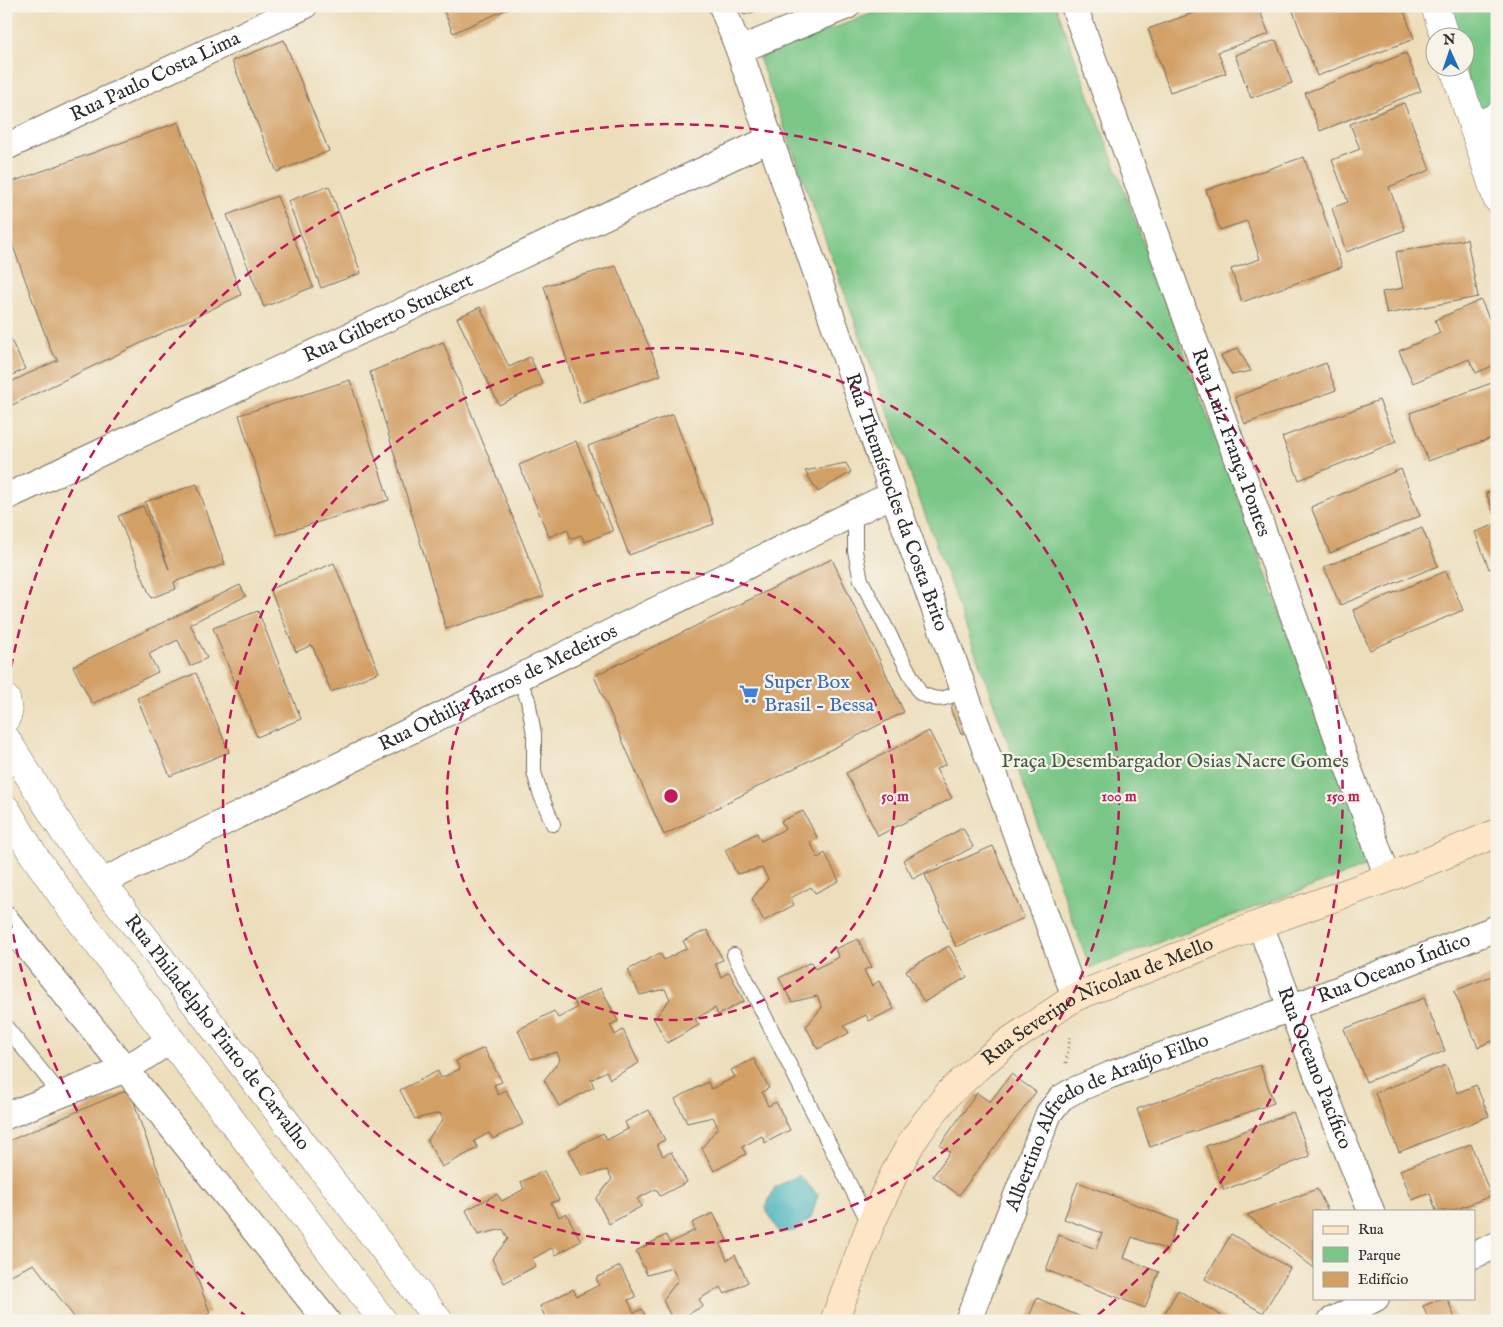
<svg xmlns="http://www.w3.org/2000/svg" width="1503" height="1327" font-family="'IM FELL English',serif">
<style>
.green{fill:#79c686;stroke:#527858}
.water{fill:#41b1ba;stroke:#366e72}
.building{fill:#d29f65}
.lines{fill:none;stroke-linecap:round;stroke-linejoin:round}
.service-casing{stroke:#6f6a5d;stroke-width:16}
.minor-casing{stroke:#6f6a5d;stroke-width:28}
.tertiary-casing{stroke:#6f6a5d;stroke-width:29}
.secondary-casing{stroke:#6f6a5d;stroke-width:29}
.path{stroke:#6f6a5d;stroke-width:3;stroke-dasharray:1 4;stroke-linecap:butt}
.service{stroke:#fff;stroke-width:14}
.minor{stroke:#fff;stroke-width:26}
.tertiary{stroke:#fff;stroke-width:28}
.secondary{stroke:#fde5c5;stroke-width:28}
.ring{fill:none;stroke:#c2185b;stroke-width:2.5;stroke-dasharray:9 6}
.labels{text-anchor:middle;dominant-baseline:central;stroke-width:4.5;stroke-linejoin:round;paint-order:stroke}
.street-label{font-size:20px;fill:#2b2b2b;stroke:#f7f3e8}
.shop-label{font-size:20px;fill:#366cbe;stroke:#f7f3e8;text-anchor:start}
.park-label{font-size:20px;fill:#425a46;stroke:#f7f3e8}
.centre{fill:#c2185b;stroke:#f7f3e8;stroke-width:2.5}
.ring-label{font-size:15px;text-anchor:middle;font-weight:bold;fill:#c2185b;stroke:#f7f3e8;stroke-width:4.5;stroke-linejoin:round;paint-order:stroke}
</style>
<rect width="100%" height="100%" fill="#f7f3e8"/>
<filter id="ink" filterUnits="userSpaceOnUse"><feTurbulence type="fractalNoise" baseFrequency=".02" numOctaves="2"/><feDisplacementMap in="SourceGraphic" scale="10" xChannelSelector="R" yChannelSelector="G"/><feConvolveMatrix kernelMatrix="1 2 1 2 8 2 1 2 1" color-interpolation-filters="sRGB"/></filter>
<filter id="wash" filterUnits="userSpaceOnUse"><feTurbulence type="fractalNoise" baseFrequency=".0096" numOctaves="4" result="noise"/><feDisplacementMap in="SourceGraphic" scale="20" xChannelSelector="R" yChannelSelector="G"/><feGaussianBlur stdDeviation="1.12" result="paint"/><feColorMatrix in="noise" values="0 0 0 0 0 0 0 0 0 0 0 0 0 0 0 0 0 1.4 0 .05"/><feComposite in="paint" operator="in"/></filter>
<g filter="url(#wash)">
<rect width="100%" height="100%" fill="#eddebb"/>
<!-- green -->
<path class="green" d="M890 6H1056L1373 864 1090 968 759 58Z
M1435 6H1497V117L1473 127 1466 68V38L1445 37Z"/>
<!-- water -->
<path class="water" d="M799 1175 818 1195 811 1218 796 1231 779 1233 765 1208 775 1187Z"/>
<g id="blocks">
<!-- building -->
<path class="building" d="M442 6H514L453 33Z
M741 6H762L763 9 744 15Z
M1213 6H1258L1269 34 1218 52 1226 73 1170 92 1148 29Z
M1291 6H1402L1414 39 1317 76Z
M284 40 329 151 277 172 232 61Z
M1276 40 1292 83 1251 98 1235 55Z
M1406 53 1421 91 1320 131 1305 93Z
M1404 103 1430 170 1389 187 1405 230 1346 252 1332 208 1348 202 1332 160 1360 149 1350 124Z
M179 122 241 295 6 408V384L58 360 51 351 6 227V184Z
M1304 157 1342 267 1242 302 1231 269 1260 259 1247 221 1220 230 1206 190Z
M329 186 361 273 321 288 288 201Z
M277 196 313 287 264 307 227 215Z
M1467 239 1478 297 1387 314 1382 292 1403 288 1396 252Z
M616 266 661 375 580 403 544 286Z
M1481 300 1497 337V364L1476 373 1469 359 1413 383 1399 351 1440 333 1435 320Z
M480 307 509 367 530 357 543 384 499 405 457 318Z
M6 330 25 369 6 378Z
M443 342 544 596 446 629 370 372Z
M1238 348 1251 371 1232 375 1221 356Z
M1326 363 1336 390 1245 424 1235 397Z
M350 380 389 500 277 535 239 415Z
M1497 381V436L1428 461 1410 413Z
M1379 400 1396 442 1299 480 1282 437Z
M673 414 714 524 629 555 588 446Z
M576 441 613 531 585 542 581 535 571 539 567 529 549 537 519 465Z
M1497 454V465L1493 455Z
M846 463 851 472 818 492 805 471Z
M1401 469 1420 516 1330 553 1311 507Z
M197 484 225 564 174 582 176 589 151 598 118 516 143 506 169 569 145 502Z
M1497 489V520L1486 493Z
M1497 524V566L1489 569 1475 532Z
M1422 528 1438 566 1340 605 1324 567Z
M832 559 904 712 664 835 594 676Z
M334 563 379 672 331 692 312 645 296 652 270 589Z
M1446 571 1463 610 1370 650 1353 610Z
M240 585 246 596 190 624 207 658 190 666 178 640 149 654 158 672 92 704 73 666Z
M258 611 301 719 257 737 213 628Z
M196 673 229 752 170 776 137 698Z
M958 701 973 730 961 734 951 711 953 702Z
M929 731 946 764 936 769 952 798 878 836 846 773Z
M803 811 818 839 810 842 818 858 825 853 839 881 815 893 811 887 791 898 794 905 764 921 752 899 768 879 762 868 737 874 725 850 757 833 761 841 785 829 781 821Z
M963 828 973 847 913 879 903 860Z
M993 846 1024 918 956 947 925 875Z
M707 930 723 960 715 963 721 977 729 972 744 1001 718 1015 715 1008 695 1019 699 1025 667 1043 654 1019 670 999 665 989 640 995 628 970 660 953 664 960 687 948 683 941Z
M858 939 872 967 864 970 872 986 879 981 894 1009 869 1021 866 1015 844 1026 849 1033 818 1049 806 1027 822 1007 817 996 792 1002 779 978 811 962 815 969 839 957 835 949Z
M949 946 967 977 924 1002 906 970Z
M1497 974V1039L1478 1047 1454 991Z
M601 988 618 1021 610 1025 615 1035 623 1030 639 1063 610 1079 606 1071 591 1080 594 1087 559 1106 544 1080 560 1060 557 1052 531 1059 518 1030 554 1011 558 1018 577 1008 574 1001Z
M1424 998 1445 1051 1366 1082 1344 1029Z
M484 1048 502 1082 494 1085 498 1095 506 1090 523 1124 493 1139 489 1133 474 1141 478 1148 442 1167 427 1140 443 1120 440 1113 415 1119 400 1090 438 1071 441 1078 460 1069 456 1061Z
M754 1059 769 1088 762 1092 768 1106 776 1102 790 1130 765 1143 762 1136 742 1147 746 1154 714 1171 702 1148 718 1127 713 1117 687 1123 675 1099 708 1082 711 1089 735 1077 731 1070Z
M1260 1065 1274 1103 1150 1147 1137 1109Z
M1446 1065 1457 1093 1476 1085 1489 1116 1399 1152 1375 1093Z
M1011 1074 1036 1092 959 1195 933 1176 950 1152 940 1145 977 1093 990 1102Z
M130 1089 141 1124 210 1313 190 1321H77L34 1264 6 1277V1142Z
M649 1110 665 1140 657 1144 663 1156 671 1152 687 1182 660 1196 656 1189 637 1199 642 1206 609 1224 596 1199 612 1179 607 1170 582 1176 569 1150 603 1133 607 1140 628 1129 625 1122Z
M1293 1112 1310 1156 1224 1190 1206 1146Z
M1471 1144 1491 1196 1452 1211H1436L1430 1193 1412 1200 1400 1170Z
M544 1171 559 1200 551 1203 559 1217 566 1213 581 1241 556 1255 552 1248 532 1259 536 1266 504 1283 492 1259 508 1239 503 1229 478 1235 466 1210 497 1194 502 1201 524 1189 521 1182Z
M1078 1182 1178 1221 1167 1250 1132 1237 1124 1258 1159 1272 1145 1308 1046 1270 1059 1235 1096 1249 1102 1233 1064 1219Z
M1317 1189 1328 1211H1314V1268L1247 1215Z
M713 1213 727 1240 720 1244 727 1260 735 1255 748 1282 725 1294 721 1287 699 1299 703 1306 676 1321H673L663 1300 678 1280 672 1268 647 1275 636 1251 666 1235 670 1243 695 1230 692 1223Z
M1231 1234 1290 1268 1263 1313 1205 1279Z
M620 1266 636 1297 628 1300 634 1313 642 1309 648 1321H547L540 1306 573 1289 577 1296 599 1285 596 1278Z
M1178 1290 1230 1321H1160Z
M1037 1298 1090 1321H1027Z
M1443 1298H1447L1456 1321H1429L1423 1306Z"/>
</g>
</g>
<g filter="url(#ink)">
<use href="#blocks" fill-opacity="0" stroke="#6f6a5d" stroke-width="1"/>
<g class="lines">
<defs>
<path id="service" d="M855 512V551L861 580 920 693C940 703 944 699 964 690
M518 677 528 700 534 734V772L540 793 553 824
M734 955 870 1225
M6 1027 61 1095"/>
<g id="minor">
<path id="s1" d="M722 6 739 50 893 494 1075 997"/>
<path id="s2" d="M1074 6 1388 878"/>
<path d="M739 50 847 6"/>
<path id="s3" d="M6 147 304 6"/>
<path id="s4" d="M6 497 770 139"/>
<path id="s5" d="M102 882 893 494"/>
<path d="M6 920 327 1321"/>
<path id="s6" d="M1260 924 1291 1008 1371 1211"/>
<path d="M6 1116 126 1069 171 1040"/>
<path d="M1474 1255 1497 1245"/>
<path id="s7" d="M968 1321 1049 1113 1061 1098 1073 1091 1110 1075 1291 1008 1497 928"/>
<path d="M1331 1321 1376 1298"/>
</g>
<g id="tertiary">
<path d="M1435 6 1445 38"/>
<path d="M1454 68 1497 199"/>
<path d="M1473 127 1497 117"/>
<path d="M6 699 8 713 6 718"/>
<path id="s8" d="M6 739 66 835 439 1321"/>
<path d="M6 809 33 854 68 904 383 1321"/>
</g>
<g id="secondary">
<path id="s9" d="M834 1321 870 1226 894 1174 912 1142 928 1119 949 1093 980 1065 1008 1042 1075 997 1260 924 1388 878 1497 833"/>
</g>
</defs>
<!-- service casing -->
<use href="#service" class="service-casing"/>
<!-- minor casing -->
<use href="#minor" class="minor-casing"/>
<!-- tertiary casing -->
<use href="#tertiary" class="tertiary-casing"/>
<!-- secondary casing -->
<use href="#secondary" class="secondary-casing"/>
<!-- path -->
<path class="path" d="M1066 1063 1070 1037"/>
<!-- service -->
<use href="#service" class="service"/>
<!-- minor -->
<use href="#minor" class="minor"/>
<!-- tertiary -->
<use href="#tertiary" class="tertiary"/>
<!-- secondary -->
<use href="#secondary" class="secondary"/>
</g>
</g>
<!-- distance rings -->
<g class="ring">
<circle cx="671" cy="796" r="224"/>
<circle cx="671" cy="796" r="448"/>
<path d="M248 1318A672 672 0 0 1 6 895M6 697A672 672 0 1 1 1094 1318"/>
</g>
<!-- icons -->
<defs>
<symbol id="supermarket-bare" viewBox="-9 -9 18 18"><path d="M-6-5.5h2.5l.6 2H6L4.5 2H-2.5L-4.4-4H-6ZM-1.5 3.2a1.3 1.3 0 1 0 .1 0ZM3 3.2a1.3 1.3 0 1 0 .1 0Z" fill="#3f7fe0" stroke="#f7f3e8" stroke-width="2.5" paint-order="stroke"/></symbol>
</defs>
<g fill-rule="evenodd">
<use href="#supermarket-bare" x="735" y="680" width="28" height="28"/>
</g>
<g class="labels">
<!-- street labels -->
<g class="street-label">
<text stroke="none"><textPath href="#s3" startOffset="165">Rua Paulo Costa Lima</textPath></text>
<text stroke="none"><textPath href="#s4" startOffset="422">Rua Gilberto Stuckert</textPath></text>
<text stroke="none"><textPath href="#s2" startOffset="464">Rua Luiz França Pontes</textPath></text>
<text stroke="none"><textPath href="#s1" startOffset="526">Rua Themístocles da Costa Brito</textPath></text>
<text stroke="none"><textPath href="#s5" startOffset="441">Rua Othilia Barros de Medeiros</textPath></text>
<text stroke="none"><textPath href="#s7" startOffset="600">Rua Oceano Índico</textPath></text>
<text stroke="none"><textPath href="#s9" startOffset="434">Rua Severino Nicolau de Mello</textPath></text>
<text stroke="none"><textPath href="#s8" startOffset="362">Rua Philadelpho Pinto de Carvalho</textPath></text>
<text stroke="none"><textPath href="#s6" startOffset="154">Rua Oceano Pacífico</textPath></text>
<text stroke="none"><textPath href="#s7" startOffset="260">Albertino Alfredo de Araújo Filho</textPath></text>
</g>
<!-- shop labels -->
<g class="shop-label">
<text x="764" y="682">Super Box<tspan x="764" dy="23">Brasil - Bessa</tspan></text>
</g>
<!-- park labels -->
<g class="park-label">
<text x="1175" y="761">Praça Desembargador Osias Nacre Gomes</text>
</g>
</g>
<circle cx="671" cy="796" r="8" class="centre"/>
<g class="ring-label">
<text x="895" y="801">50 m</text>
<text x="1119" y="801">100 m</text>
<text x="1343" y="801">150 m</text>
</g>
<!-- margin -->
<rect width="1503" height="1327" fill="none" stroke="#f7f3e8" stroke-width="25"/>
<!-- legend -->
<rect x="1313" y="1210" width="162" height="90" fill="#f7f3e8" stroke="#a5a39c"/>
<rect x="1323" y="1226" width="25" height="8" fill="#fde5c5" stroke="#a5a39c"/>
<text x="1358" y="1234" font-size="15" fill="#2b2b2b">Rua</text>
<rect x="1323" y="1247" width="25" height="15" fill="#79c686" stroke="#a5a39c"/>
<text x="1358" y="1260" font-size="15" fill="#2b2b2b">Parque</text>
<rect x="1323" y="1272" width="25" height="15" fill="#d29f65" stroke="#a5a39c"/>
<text x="1358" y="1284" font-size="15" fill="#2b2b2b">Edifício</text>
<!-- north arrow -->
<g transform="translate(1450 52) rotate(357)"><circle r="24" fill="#f7f3e8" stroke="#a5a39c"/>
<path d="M0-4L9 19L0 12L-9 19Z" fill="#1f6fb2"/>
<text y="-8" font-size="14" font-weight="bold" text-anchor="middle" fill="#2b2b2b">N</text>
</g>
</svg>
